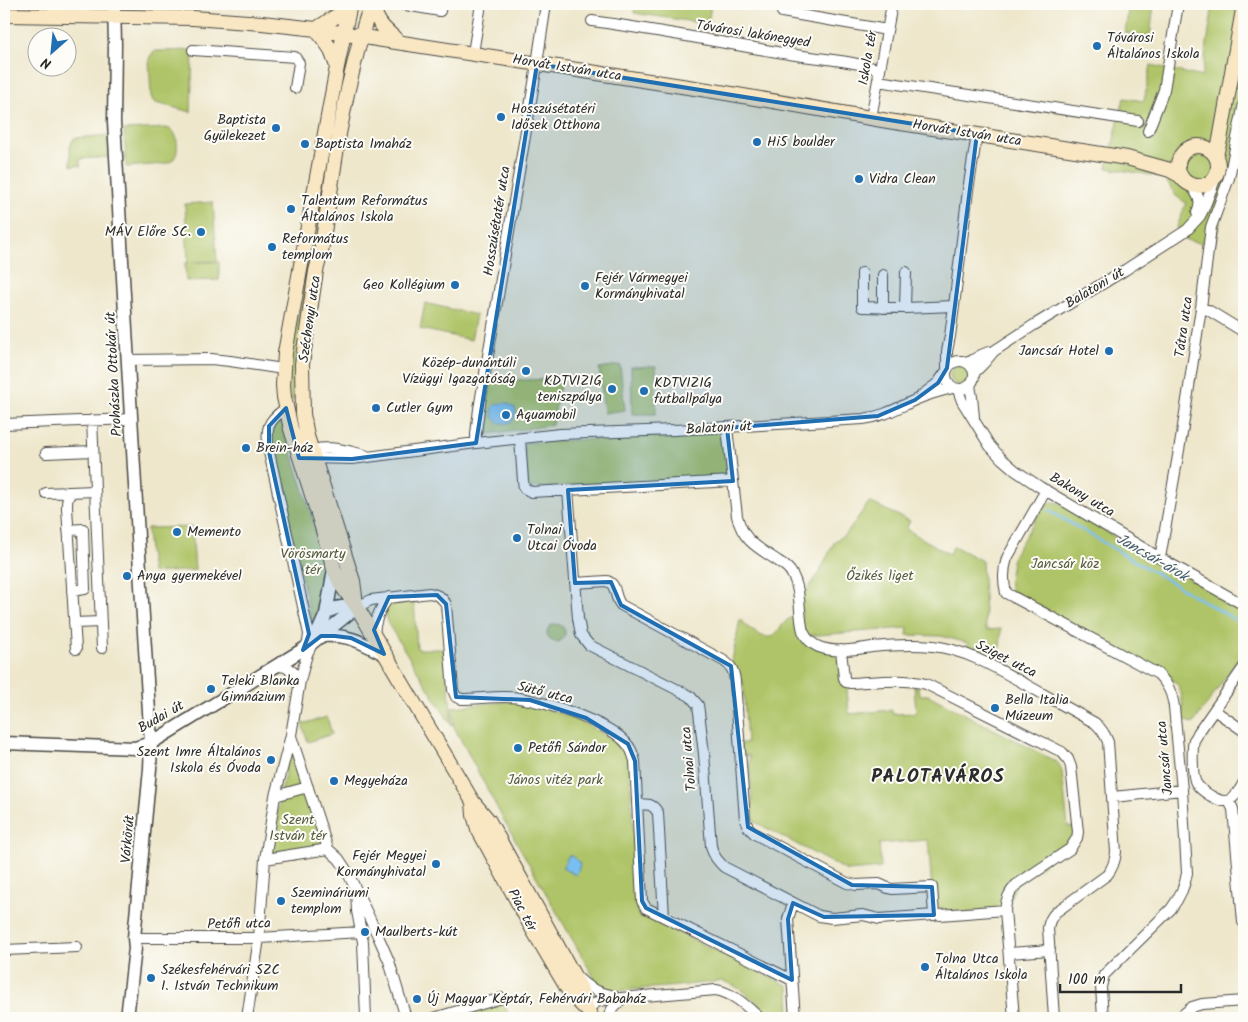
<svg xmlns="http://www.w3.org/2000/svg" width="1248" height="1022" font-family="Kalam,sans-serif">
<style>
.green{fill:#afc468;stroke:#6d784a}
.water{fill:#79bff1;stroke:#52758e}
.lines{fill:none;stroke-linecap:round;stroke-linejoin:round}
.stream{stroke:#79bff1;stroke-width:2.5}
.minor-casing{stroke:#484743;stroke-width:12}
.tertiary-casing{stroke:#484743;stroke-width:15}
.secondary-casing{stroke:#484743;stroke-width:16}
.minor{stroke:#fff;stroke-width:10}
.tertiary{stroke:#fff;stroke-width:12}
.secondary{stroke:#f9e7c3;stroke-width:14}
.marked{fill:#1f6fb2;fill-opacity:0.2;stroke:#1f6fb2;stroke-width:4;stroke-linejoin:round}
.poi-dot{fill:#1f6fb2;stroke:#fdfcf7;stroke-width:2}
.labels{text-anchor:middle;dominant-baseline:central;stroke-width:4;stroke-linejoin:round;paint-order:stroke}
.street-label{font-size:14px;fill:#2b2b2b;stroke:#fdfcf7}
.poi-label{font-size:14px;fill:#2b2b2b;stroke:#fdfcf7;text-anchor:start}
.park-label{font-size:14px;fill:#53593d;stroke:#fdfcf7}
.water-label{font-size:15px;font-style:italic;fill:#465f70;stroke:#fdfcf7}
.district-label{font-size:19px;font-weight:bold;letter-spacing:1px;fill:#2b2b2b;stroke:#fdfcf7}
</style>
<rect width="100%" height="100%" fill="#fdfcf7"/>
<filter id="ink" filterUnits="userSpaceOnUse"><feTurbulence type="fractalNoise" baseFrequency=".02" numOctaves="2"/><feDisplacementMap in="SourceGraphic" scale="10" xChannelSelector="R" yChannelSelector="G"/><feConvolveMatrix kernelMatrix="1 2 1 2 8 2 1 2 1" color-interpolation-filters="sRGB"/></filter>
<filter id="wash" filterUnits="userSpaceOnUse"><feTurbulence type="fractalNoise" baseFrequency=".0096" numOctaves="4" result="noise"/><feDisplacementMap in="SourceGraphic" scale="20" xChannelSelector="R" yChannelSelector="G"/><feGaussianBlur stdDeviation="1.12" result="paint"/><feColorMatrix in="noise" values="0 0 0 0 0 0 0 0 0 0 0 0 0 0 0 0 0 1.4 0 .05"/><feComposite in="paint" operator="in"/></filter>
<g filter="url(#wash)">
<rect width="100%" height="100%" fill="#eee7cc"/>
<!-- green -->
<path class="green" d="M635 4H711L708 24 634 13Z
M1129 4H1154L1150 37 1125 33Z
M1213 4H1244V142L1226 200 1214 246 1186 240 1177 227 1186 203 1176 196 1164 177 1107 168 1124 98 1144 101 1151 65 1202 77Z
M346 48H350L349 60 339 97 309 301 297 358 295 400H291L288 379 290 359Z
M193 50 191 112 156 103 153 101 151 96 149 59 151 55 156 51Z
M166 128C174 130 176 134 177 142 179 164 167 164 150 165 142 166 134 166 126 167L124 130Z
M109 135 110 157 80 159V167L78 165 71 166 70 146 74 138Z
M213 202 217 261 192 262H219V280L186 281 185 263H188L185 204Z
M425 303 476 315 471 340 420 329Z
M950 375a10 10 0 1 1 20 0a10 10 0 1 1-20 0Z
M620 365 625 410 604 413 599 368Z
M656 366V414H632L631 367Z
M485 378 525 380 553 379 558 380 560 385 552 425 488 434H476Z
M277 419H280L282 421 285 431 329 571 324 608 315 627H313L273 453 271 431Z
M725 432 730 479 529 488 524 443Z
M869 502 910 521 906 529 949 554 954 546 982 561 986 630 1001 629 1000 660 996 662 966 651 968 643 941 636 907 635 908 628 805 636 799 600 818 575 835 541 847 533Z
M1052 502 1059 503 1116 538 1244 609V651L1193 724 1183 719V706L1181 693 1178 685 1162 670 1119 649 1011 591 1009 580 1013 556 1043 507Z
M192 527 195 570 152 573 149 553 147 528Z
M414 598 417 649H439L446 650 452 726 388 624C384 615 385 611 391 602Z
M797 614 802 638 841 650 847 688 849 714 892 710V714L916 713 914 686 918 687 919 695H928L1057 762 1060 766 1062 772 1068 827H1077V838L1016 885 1005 910 934 915 928 840 879 844 881 868 847 871 755 822 753 817 749 755H740L741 743H747L743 681H735L731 666 740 619C745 626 751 630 758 634 773 642 776 633 784 623 788 619 792 617 797 614Z
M547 633a9 9 0 1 1 18 0a9 9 0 1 1-18 0Z
M512 701C526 704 540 706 553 711 571 716 627 741 629 760L635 859 639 914 789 986 790 1015 789 1017C785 1018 781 1019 777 1018 771 1016 766 1011 761 1006 749 996 736 984 721 981L678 986 615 991 607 989 599 986 501 815 454 727 452 707Z
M327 717 332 734 308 742 302 724Z
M290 748 327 846 270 854 280 798Z
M503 1002 510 1018H468L470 1011Z"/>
<!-- water -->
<path class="water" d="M507 403 515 408C517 414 514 420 509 423H499C494 420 489 410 495 405 497 403 504 404 507 403Z
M569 855C574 858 582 861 579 868 578 871 577 873 576 875L562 868Z"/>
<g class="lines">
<!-- stream -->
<path class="stream" d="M1048 510 1244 625"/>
</g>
</g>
<g filter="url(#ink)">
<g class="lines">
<defs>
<path id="minor" d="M400 4 440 11 441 4
M782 12 887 30
M592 21C658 30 723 43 789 54 819 59 852 60 880 70
M193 50 295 57 299 63 295 88
M473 53 481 4
M878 81 1138 121
M871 118 892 4
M1148 131 1164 90 1178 4
M1190 184C1197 194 1203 201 1197 213
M862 273V307L905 308 954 306
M883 308V275
M905 308 906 272
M1201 308 1208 310 1244 332
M128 360 211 359 230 361 283 369
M946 375a14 14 0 1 1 28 0a14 14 0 1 1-28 0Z
M968 363C976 358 984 352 994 351
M947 368V351L950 336 954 306 968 190 977 134
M974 373 984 363 994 351 1034 325 1125 270 1187 230 1200 216 1204 208 1218 172
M970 386 972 397 974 417
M958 390 962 401 990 446 1002 459 1016 471 1040 487 1160 558 1244 605
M922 395 938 383 945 373
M286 408C266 422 266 428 269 452L309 634 308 642 304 649
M92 420 102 648
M4 424 131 419
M727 428 737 516C743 541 757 547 778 561 783 564 789 568 792 574 802 591 798 613 803 631 806 639 814 646 822 648 838 653 856 649 872 647 893 645 912 644 933 646 967 650 996 668 1025 684 1048 697 1072 710 1095 723 1102 729 1105 734 1108 742L1116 852C1115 862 1113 868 1107 875L1056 912C1051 917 1049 921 1048 928L1054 1018
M520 439 523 481 524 488 531 492 733 481
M476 443V434L479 409 535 77 546 4
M46 453 93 451
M306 453C323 443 347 451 365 455
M309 458 352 459 476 443 560 434 674 430 863 419C885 416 895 409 915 400 927 395 940 391 953 388
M568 490 578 618 581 635 589 645 690 696 698 705 699 712 704 754 711 846C713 855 717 860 724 867L819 916 832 918 863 915 879 919 934 915 932 887 892 889 888 888 879 884 856 885 847 883 755 834 748 827 745 820 735 681C734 672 732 666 724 661L621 605C613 596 618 585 607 581L575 583
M1046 490 1007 558C1003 570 1003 581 1006 593L1158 674C1168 684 1172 693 1174 707L1182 790 1187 873C1185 887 1180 897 1171 909L1104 975 1101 987 1103 1018
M72 492C67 497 67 501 67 508L76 649
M46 493 94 491
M68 530 83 529 85 589 72 591
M1160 558 1182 433 1201 308 1210 235 1211 227 1229 178 1244 103
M357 607 371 600 430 593C438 595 442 597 446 604L453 690 456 697 462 699C480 699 501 695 519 698 546 702 611 723 627 744 632 749 633 755 635 761L642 901 646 908 792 980
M74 623 101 622
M374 637C374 622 379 609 389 597
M841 650 844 678 846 682 850 683C875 682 901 678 926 684L1062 752 1068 759 1071 767 1078 832 1077 838 1070 849 1016 885C1009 893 1006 899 1005 910L1014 1018
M277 666C288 665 294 672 300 681
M1244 667 1198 733C1198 734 1195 739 1194 740 1192 748 1192 776 1196 783 1199 789 1206 793 1211 796 1216 799 1223 803 1229 800 1236 797 1241 788 1244 782
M1214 710 1244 731
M291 736 328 849
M275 796 308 787
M1113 797 1182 790
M1229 801 1233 809 1243 922
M637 805C648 804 652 803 658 813L664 917
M328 849 339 859 347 871 378 936 389 961 406 1018
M265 859 328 849
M793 903 788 919 795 1018
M940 915 1005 910
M361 932 363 942 366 1018
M134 938H259L361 932 357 911 356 890
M4 950 77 947
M1009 953 1050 950
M577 977C587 988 599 993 614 996
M587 1009 597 1002 609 999 716 990C734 993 747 1007 760 1018
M247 1018 259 938 265 859 275 796 291 735 300 681 307 654 312 644
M434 1018 502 998
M608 1018 612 1009 623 998
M1179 1018 1192 1007 1202 1004 1244 1001"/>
<path id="tertiary" d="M114 4 115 44 114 122 139 554 151 743 150 769 134 938 135 948 127 1018
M326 614C335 605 344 607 357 607
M321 636C349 634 361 642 384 654
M315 639 326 614 334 569
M4 743 135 748 151 743 307 647 357 607"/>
<path id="secondary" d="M350 4 337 67 285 353 283 385 284 397 291 429 320 520 334 569 341 585 357 607 473 802 489 821 580 987 587 1009 592 1018
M373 4C376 24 385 29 399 42
M4 15 193 18 262 23 316 29 383 40 714 91 888 121 1127 158 1170 170 1181 176
M316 29 330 48 337 66
M316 29 324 24 349 8
M1178 166a20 20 0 1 1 40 0a20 20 0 1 1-40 0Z
M1216 155 1220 140 1244 4
M356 604 353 581 307 436 303 414 302 364 316 271 321 252 339 134 348 89 361 36 371 4
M473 802 474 815 478 829 533 930 570 993 586 1009"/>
</defs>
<!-- minor casing -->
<use href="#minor" class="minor-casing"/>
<!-- tertiary casing -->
<use href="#tertiary" class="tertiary-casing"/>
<!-- secondary casing -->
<use href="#secondary" class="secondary-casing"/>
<!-- minor -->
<use href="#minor" class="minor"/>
<!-- tertiary -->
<use href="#tertiary" class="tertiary"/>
<!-- secondary -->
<use href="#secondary" class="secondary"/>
</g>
</g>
<!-- marked area -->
<path class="marked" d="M537 64 977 134 947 368 938 383 915 400 878 416 727 428 733 481 568 490 575 583 611 582 621 605 731 666 748 827 852 885 932 887 934 915 824 917 793 903 788 919 792 980 646 908 642 901 635 761 628 744 586 718 530 700 456 697 446 604 437 595 389 597 374 630 384 654 351 638 335 636H321L303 650 309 634 269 452V426L286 408 299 458 352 459 476 443Z"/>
<!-- markers -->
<g class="poi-dot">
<circle cx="1097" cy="46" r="5"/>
<circle cx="501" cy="117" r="5"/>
<circle cx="276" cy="128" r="5"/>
<circle cx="757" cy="142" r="5"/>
<circle cx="305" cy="144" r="5"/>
<circle cx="859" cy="179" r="5"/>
<circle cx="291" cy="209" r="5"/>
<circle cx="201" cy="232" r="5"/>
<circle cx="272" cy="247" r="5"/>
<circle cx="455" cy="285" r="5"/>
<circle cx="585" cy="286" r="5"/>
<circle cx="1109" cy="351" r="5"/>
<circle cx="526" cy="371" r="5"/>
<circle cx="612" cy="389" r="5"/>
<circle cx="644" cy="391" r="5"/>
<circle cx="376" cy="408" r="5"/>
<circle cx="506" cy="415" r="5"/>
<circle cx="246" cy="448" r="5"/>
<circle cx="177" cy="532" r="5"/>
<circle cx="517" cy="538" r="5"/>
<circle cx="127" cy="576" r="5"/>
<circle cx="211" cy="689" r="5"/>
<circle cx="995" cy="708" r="5"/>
<circle cx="518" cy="748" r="5"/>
<circle cx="271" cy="760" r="5"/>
<circle cx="334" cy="781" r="5"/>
<circle cx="436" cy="864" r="5"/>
<circle cx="281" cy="901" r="5"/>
<circle cx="365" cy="932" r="5"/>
<circle cx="925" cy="967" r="5"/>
<circle cx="151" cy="978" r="5"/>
<circle cx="417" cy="999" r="5"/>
</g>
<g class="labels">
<!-- street labels -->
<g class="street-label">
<text transform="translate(753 34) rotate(9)">Tóvárosi lakónegyed</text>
<text transform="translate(868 58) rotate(-80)">Iskola tér</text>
<text transform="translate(567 68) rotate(9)">Horvát István utca</text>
<text transform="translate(967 133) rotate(9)">Horvát István utca</text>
<text transform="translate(497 221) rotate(-81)">Hosszúsétatér utca</text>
<text transform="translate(1095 288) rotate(-31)">Balatoni út</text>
<text transform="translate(310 319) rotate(-82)">Széchenyi utca</text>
<text transform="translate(1184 327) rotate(-82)">Tátra utca</text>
<text transform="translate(114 374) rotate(-93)">Prohászka Ottokár út</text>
<text transform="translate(719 428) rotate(-3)">Balatoni út</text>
<text transform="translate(1082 495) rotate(31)">Bakony utca</text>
<text transform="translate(1006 659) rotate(27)">Sziget utca</text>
<text transform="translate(545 693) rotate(14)">Sütő utca</text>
<text transform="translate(161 717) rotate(-30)">Budai út</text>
<text transform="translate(1165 758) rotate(-95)">Jancsár utca</text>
<text transform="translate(689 759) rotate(-95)">Tolnai utca</text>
<text transform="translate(128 839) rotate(-85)">Várkörút</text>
<text transform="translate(522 910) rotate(62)">Piac tér</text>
<text transform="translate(239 924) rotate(-1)">Petőfi utca</text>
</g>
<!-- poi labels -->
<g class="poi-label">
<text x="1107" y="38">Tóvárosi<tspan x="1107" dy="16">Általános Iskola</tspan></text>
<text x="511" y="109">Hosszúsétatéri<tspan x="511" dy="16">Idősek Otthona</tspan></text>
<text x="266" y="120" text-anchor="end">Baptista<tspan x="266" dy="16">Gyülekezet</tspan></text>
<text x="767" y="142">Hi5 boulder</text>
<text x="315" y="144">Baptista Imaház</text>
<text x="869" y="179">Vidra Clean</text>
<text x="301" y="201">Talentum Református<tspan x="301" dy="16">Általános Iskola</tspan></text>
<text x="191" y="232" text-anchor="end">MÁV Előre SC.</text>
<text x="282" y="239">Református<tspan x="282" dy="16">templom</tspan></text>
<text x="595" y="278">Fejér Vármegyei<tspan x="595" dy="16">Kormányhivatal</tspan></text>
<text x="445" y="285" text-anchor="end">Geo Kollégium</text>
<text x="1099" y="351" text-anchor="end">Jancsár Hotel</text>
<text x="516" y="363" text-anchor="end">Közép-dunántúli<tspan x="516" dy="16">Vízügyi Igazgatóság</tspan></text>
<text x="602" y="381" text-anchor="end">KDTVIZIG<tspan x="602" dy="16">teniszpálya</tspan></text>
<text x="654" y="383">KDTVIZIG<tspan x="654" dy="16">futballpálya</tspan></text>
<text x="386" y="408">Cutler Gym</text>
<text x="516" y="415">Aquamobil</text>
<text x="256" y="448">Brein-ház</text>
<text x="527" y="530">Tolnai<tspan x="527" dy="16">Utcai Óvoda</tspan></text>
<text x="187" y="532">Memento</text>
<text x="137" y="576">Anya gyermekével</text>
<text x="221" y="681">Teleki Blanka<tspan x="221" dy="16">Gimnázium</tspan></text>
<text x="1005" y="700">Bella Italia<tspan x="1005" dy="16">Múzeum</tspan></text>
<text x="528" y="748">Petőfi Sándor</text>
<text x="261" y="752" text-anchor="end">Szent Imre Általános<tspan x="261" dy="16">Iskola és Óvoda</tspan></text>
<text x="344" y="781">Megyeháza</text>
<text x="426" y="856" text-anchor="end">Fejér Megyei<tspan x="426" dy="16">Kormányhivatal</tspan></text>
<text x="291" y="893">Szemináriumi<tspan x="291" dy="16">templom</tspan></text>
<text x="375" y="932">Maulberts-kút</text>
<text x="935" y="959">Tolna Utca<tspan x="935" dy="16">Általános Iskola</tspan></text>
<text x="161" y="970">Székesfehérvári SZC<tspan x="161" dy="16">I. István Technikum</tspan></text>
<text x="427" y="999">Új Magyar Képtár, Fehérvári Babaház</text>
</g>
<!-- park labels -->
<g class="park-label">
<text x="313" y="554">Vörösmarty<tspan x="313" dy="16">tér</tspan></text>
<text x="1065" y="564">Jancsár köz</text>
<text x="880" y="576">Őzikés liget</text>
<text x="555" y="780">János vitéz park</text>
<text x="298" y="820">Szent<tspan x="298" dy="16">István tér</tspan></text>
</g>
<!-- water labels -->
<g class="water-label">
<text transform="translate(1152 558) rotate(30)">Jancsár-árok</text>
</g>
<!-- district labels -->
<g class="district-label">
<text x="938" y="777">PALOTAVÁROS</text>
</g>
</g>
<!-- margin -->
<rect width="1248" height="1022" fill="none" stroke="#fdfcf7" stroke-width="20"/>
<!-- north arrow -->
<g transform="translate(52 52) rotate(207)"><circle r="24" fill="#fdfcf7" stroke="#a9a8a5"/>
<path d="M0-4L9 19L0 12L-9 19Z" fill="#1f6fb2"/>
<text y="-8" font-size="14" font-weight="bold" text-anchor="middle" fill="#2b2b2b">N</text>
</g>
<!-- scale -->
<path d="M1060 984v8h121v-8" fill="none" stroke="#2b2b2b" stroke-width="2.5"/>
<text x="1068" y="984" font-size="15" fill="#2b2b2b" stroke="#fdfcf7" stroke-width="4" paint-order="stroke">100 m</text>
</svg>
